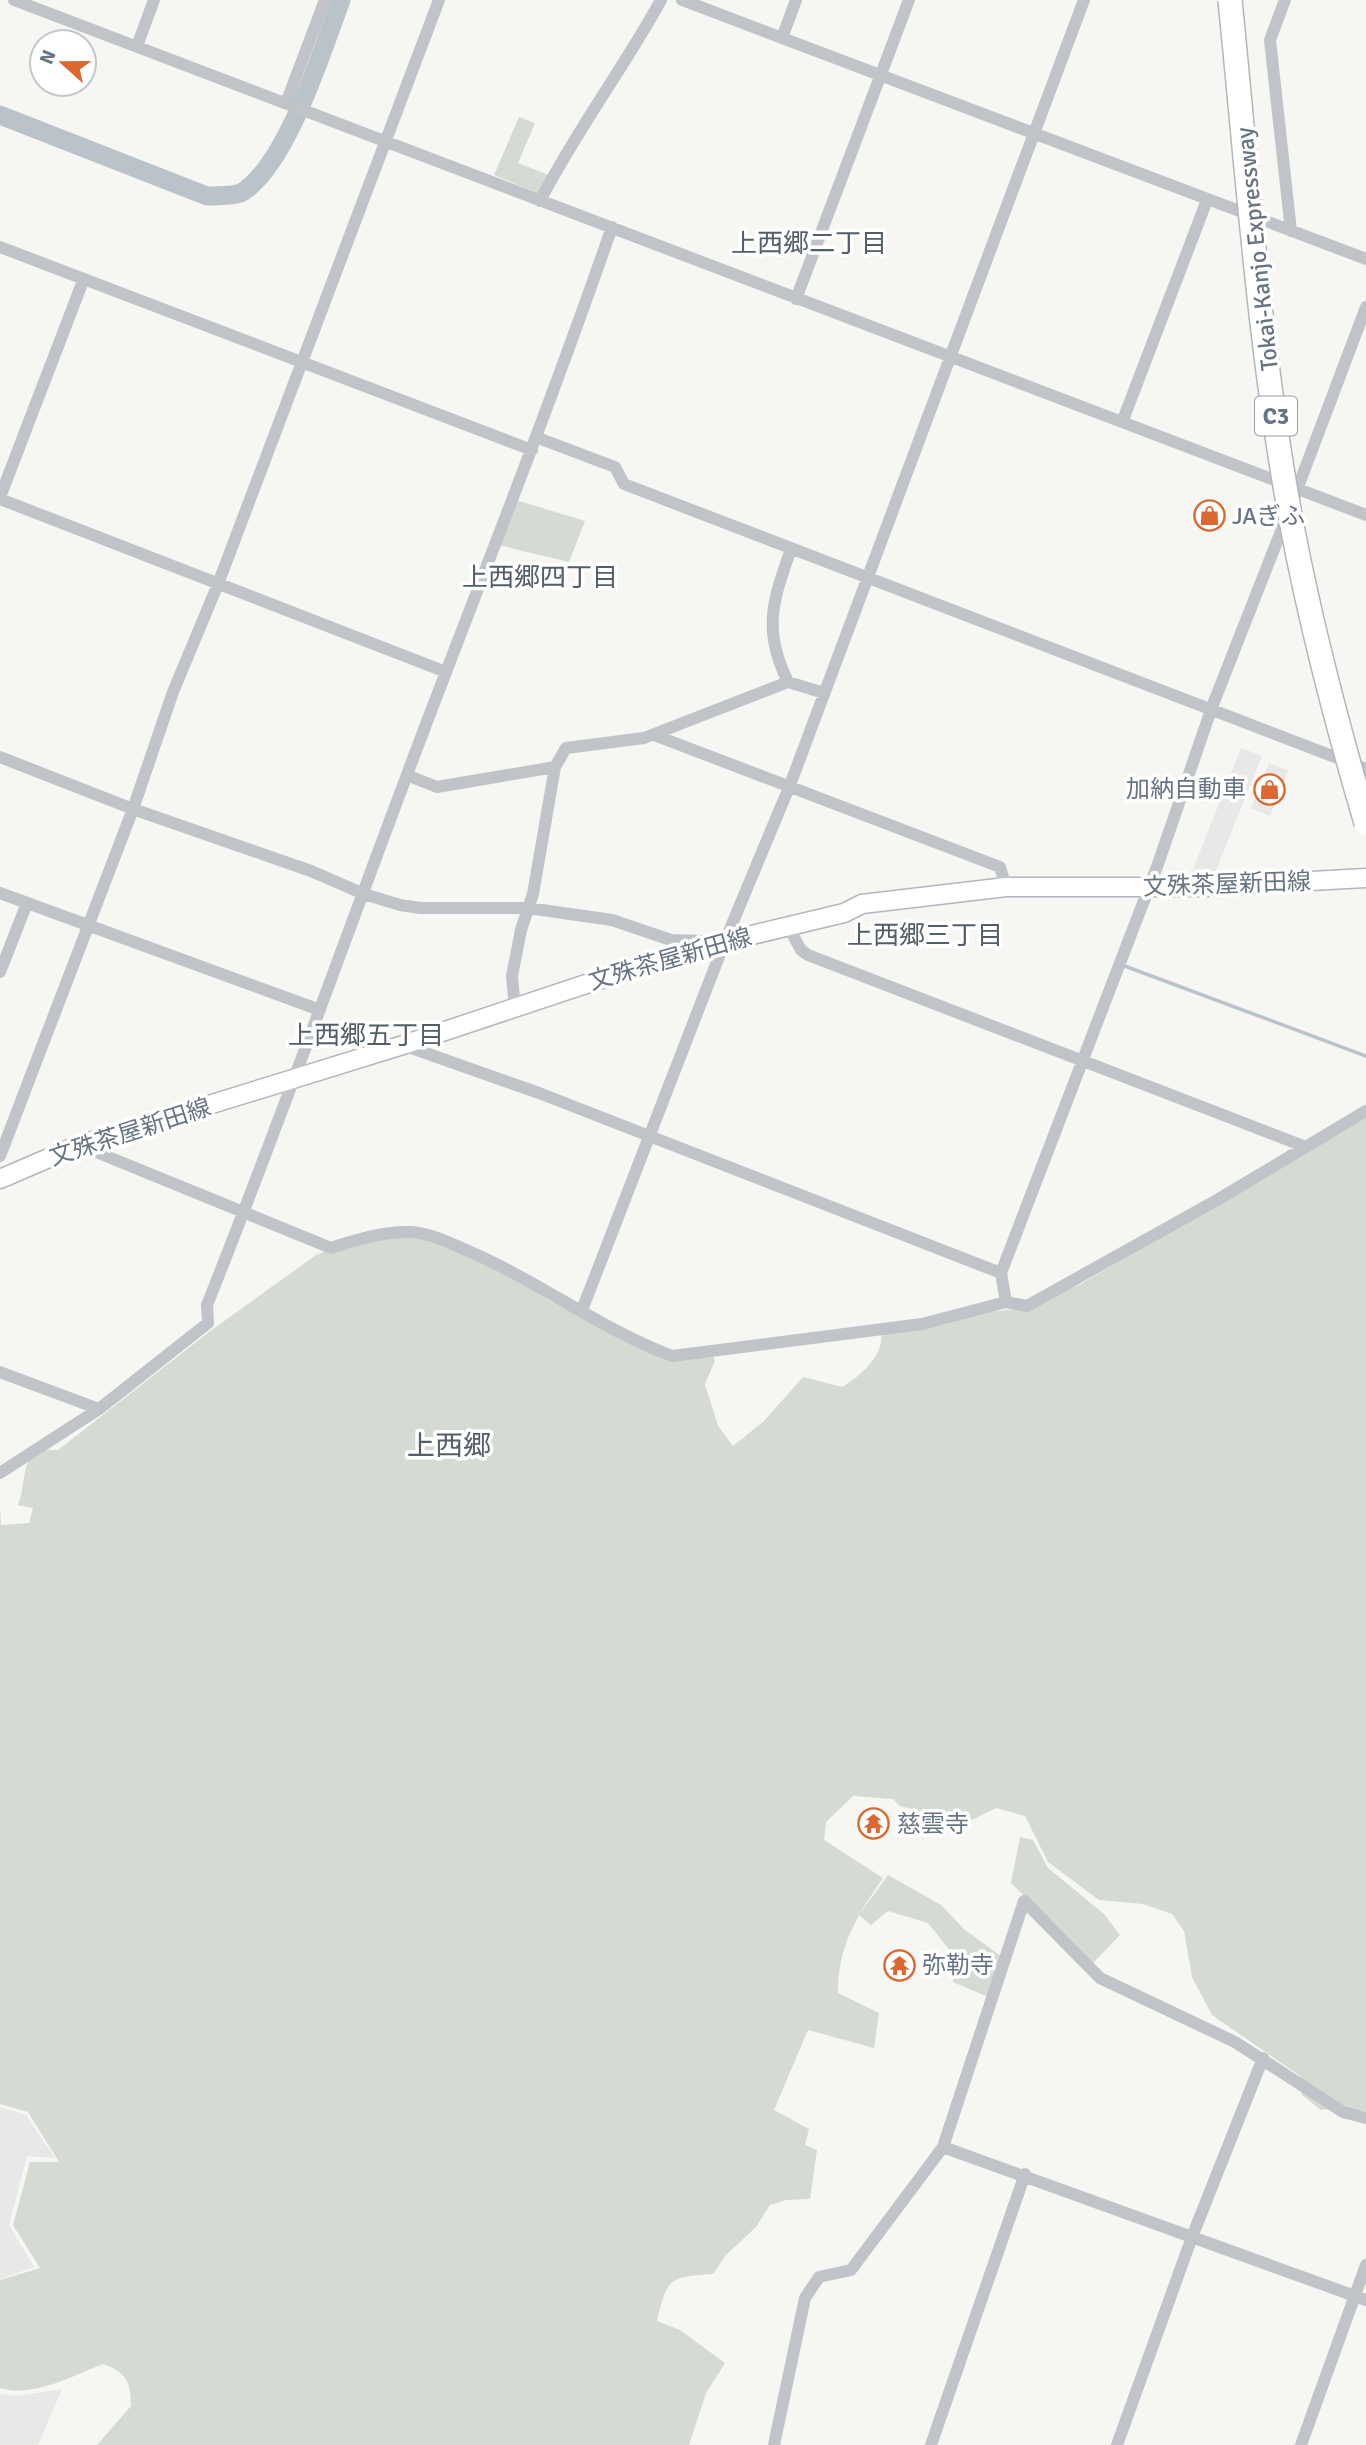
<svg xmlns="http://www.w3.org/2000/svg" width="1366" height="2445" font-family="Signika,'Noto Sans JP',sans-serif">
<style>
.built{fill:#e7e8e7}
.green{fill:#d5dbd3}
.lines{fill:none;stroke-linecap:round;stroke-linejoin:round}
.stream{stroke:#bac3c9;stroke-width:3.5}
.river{stroke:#bac3c9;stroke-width:19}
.secondary-casing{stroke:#b2b7bc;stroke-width:21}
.street{stroke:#c0c3c7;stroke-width:12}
.secondary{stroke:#fff;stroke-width:18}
.highway-bridge-casing{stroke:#b3b6ba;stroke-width:26;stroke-linecap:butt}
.highway-bridge{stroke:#fff;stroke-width:23}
.labels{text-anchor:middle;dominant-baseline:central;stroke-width:7;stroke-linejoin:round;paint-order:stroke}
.shield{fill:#fff;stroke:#959ea8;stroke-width:2}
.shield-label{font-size:23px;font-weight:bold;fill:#677483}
.street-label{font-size:24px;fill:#677483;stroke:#fff}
.poi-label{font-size:24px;fill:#677483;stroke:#fff;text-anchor:start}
.neighbourhood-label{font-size:26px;fill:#545e68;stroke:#fff}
.quarter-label{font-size:28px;fill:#545e68;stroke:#fff}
</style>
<rect width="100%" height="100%" fill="#f6f6f3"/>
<!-- built -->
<path class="built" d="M1241 748 1262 756 1212 880 1190 877Z
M1269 763 1288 770 1270 816 1251 808Z
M0 2107 26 2115 55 2158 27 2156 9 2225 34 2267 0 2279Z
M62 2389 38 2445H0V2394L17 2396Z"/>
<!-- green -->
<path class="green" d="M519 117 535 123 518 163 549 175 540 194 494 175Z
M516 500 585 521 569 562 498 545Z
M1366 1118V2111L1341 2108 1321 2110 1302 2095 1300 2076 1212 2015 1192 1977 1184 1931 1172 1914 1143 1904 1099 1900 1048 1862 1025 1816 996 1808 966 1823 900 1806 893 1799 853 1796 826 1822 824 1840 883 1878C857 1916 838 1945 838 1993L879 2013 874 2048 808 2030 774 2110 809 2129 805 2145 817 2150 810 2199 786 2200 770 2205 756 2227 726 2255 713 2274C669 2277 667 2278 657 2321L680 2330 725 2363 706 2393 689 2445H97L131 2406C131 2382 126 2372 103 2364 72 2376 33 2398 0 2388V2280L40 2268 13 2225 30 2162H59L28 2112 0 2104V1510L1 1525 29 1523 33 1508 18 1505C29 1478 16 1448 58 1450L209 1332 316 1255 368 1234 449 1237 552 1302 650 1350 711 1351 715 1361 705 1384 718 1426 733 1446 764 1421 803 1377 842 1387C861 1376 891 1351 878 1325L1015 1309 1079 1285Z
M1020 1837 1033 1840 1048 1868 1104 1914 1120 1935 1093 1963 1011 1883Z
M888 1875 941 1905 965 1930 1001 1956 988 1997 953 1982 956 1958 928 1923 888 1911 871 1925 859 1915Z"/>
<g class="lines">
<!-- stream -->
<path class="stream" d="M1122 965 1366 1056"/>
<!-- river -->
<path class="river" d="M0 115 207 196C218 195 236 197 244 191 288 161 322 51 341 0"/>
<defs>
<path id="secondary" d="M0 1179 79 1145 403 1045 685 951 844 913 862 904 1006 887H1204L1366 878"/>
</defs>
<!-- secondary casing -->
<use href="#secondary" class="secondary-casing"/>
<!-- street -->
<path class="street" d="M14 0 1366 515
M682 0 1366 259
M1285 0 1270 40 1291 231
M782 38 796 0
M137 46 154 0
M286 103 325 0
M540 201C576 131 623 69 661 0
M0 247 532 450
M796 299 909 0
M1123 420 1207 200
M538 438 615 467 624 484 1366 769
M1295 495 1366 307
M0 497 83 281
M0 499 446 672
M788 682C762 629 773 601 791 549
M654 735 1000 867 1006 887
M0 757 133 809 311 871 364 894 400 905 420 908H528L612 920 671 940 707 941
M409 776 437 787 555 767
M0 893 320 1010
M788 926 801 950 808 955 1306 1147
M0 972 27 903
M515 1009 512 976 521 930 533 894 555 767 566 748 644 738 788 682 824 693
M403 1045 539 1093 1001 1273
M79 1145 331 1248C354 1240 384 1231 410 1232 430 1233 448 1242 466 1250 537 1280 600 1329 672 1356L922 1324 1006 1302 1027 1306 1217 1200 1366 1111
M0 1156 133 809 173 692 218 584 439 0
M1006 1302 1001 1273 1158 864 1212 707 1287 516
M582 1310 725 941 790 785 1084 0
M0 1372 99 1409
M0 1473 99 1409 208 1323 207 1305C291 1095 365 882 446 672 503 524 560 377 612 227
M943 2147 1366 2300
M774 2445 805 2298 819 2277 851 2270 943 2147 1024 1901 1100 1978 1235 2042 1343 2112 1366 2118
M931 2445 1025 2174
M1117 2445 1192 2237 1263 2058
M1301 2445 1366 2265"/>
<!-- secondary -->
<use href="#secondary" class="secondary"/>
<defs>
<path id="highway-bridge" d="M1230 0C1248 178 1260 360 1294 536 1313 633 1338 728 1366 823"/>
</defs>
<!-- highway-bridge casing -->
<use href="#highway-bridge" class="highway-bridge-casing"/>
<!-- highway-bridge -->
<use href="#highway-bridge" class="highway-bridge"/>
</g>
<!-- icons -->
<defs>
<symbol id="shop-ring" viewBox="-11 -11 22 22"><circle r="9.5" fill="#fff" stroke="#da6830" stroke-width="1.5"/><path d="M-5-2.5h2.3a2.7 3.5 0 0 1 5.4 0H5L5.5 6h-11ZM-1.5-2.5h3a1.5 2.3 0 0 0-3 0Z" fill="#da6830"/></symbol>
<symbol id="temple-ring" viewBox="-11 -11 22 22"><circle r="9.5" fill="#fff" stroke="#da6830" stroke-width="1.5"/><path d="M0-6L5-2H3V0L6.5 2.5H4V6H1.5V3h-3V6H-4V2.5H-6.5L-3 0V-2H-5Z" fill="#da6830"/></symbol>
</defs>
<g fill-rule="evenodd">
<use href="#shop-ring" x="1192" y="498" width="35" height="35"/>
<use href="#shop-ring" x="1252" y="772" width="35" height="35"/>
<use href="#temple-ring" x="856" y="1806" width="35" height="35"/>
<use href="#temple-ring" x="882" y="1948" width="35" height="35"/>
</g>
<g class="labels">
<!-- shield labels -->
<rect class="shield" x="1255" y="396.5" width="42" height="39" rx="5"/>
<g class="shield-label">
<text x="1276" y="416">C3</text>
</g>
<!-- street labels -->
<g class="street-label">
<text transform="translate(1257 249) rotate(-96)">Tokai-Kanjo Expressway</text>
<text transform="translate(1227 884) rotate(-2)">文殊茶屋新田線</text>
<text transform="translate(670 959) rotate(-16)">文殊茶屋新田線</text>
<text transform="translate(130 1132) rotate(-18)">文殊茶屋新田線</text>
</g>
<!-- poi labels -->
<g class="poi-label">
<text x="1232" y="516">JAぎふ</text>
<text x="1246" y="789" text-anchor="end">加納自動車</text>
<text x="897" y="1824">慈雲寺</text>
<text x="922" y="1965">弥勒寺</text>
</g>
<!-- neighbourhood labels -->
<g class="neighbourhood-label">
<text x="809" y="244">上西郷二丁目</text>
<text x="540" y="578">上西郷四丁目</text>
<text x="925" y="936">上西郷三丁目</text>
<text x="366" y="1036">上西郷五丁目</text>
</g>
<!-- quarter labels -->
<g class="quarter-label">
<text x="449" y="1446">上西郷</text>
</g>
</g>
<!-- north arrow -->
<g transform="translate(63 63) rotate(291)"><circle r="33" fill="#ffffff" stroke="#c2c7cd" stroke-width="2"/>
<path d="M0-5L12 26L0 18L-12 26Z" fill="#da6830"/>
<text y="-10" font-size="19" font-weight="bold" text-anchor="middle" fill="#677483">N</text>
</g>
</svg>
